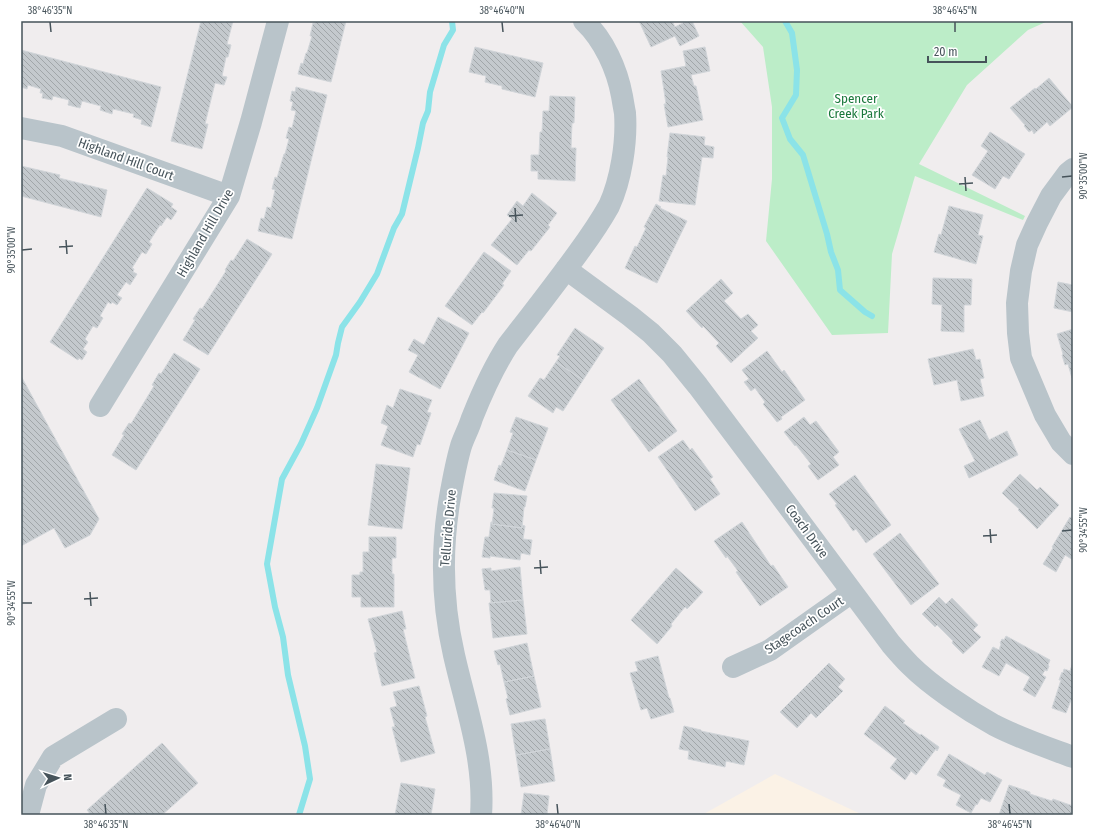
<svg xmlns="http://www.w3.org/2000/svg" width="1094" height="836" font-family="'Fira Sans Condensed',sans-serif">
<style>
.commercial{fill:#fbf2e6}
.green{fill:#bcedc8}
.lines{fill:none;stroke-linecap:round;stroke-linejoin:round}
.stream{stroke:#8be3e8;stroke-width:6}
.building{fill:url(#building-back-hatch);stroke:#d1d5d9}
.minor{stroke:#b9c4ca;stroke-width:22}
.ticks{fill:none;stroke:#46535a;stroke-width:1.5}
.labels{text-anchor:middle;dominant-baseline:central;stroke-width:3.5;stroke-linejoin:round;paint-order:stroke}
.park-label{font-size:13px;fill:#1a783b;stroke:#fff}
.street-label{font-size:13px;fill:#46535a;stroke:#fff}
.neatline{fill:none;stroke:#46535a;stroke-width:1.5}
.ticks-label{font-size:10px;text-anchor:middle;fill:#46535a}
</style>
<defs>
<pattern id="building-back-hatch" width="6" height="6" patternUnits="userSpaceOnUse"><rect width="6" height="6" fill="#c4c9cd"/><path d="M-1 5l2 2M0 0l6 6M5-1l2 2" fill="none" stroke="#a1a6a9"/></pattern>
</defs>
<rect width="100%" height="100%" fill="#f0edee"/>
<!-- commercial -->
<path class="commercial" d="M775 774 863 815H702Z"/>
<!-- green -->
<path class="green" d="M740 21H1048L1028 30 967 85 919 164 1025 216 1023 220 915 176 892 254 888 333 832 335 766 241 772 179V107L763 47Z"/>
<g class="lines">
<!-- stream -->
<path class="stream" d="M785 21 792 33 797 70 796 95 782 118 790 139 803 155 827 234 831 252 838 270 840 290 865 312 872 316
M299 815 310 779 305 746 288 675 283 637 275 607 267 564 282 479 301 444 317 408 336 355 338 343 342 327 360 302 377 274 394 228 402 214 418 148 423 123 428 111 430 92 444 45 453 30 452 21"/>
</g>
<!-- building -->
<path class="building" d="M201 21H233L227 44 231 45 228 57H226L222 76 227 77 224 85 215 83 205 124H208L202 149 171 141Z
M315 21H346L331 82 298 74 301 63 303 64 306 53H307L312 36H310L313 23H315Z
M636 21H672L675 27 687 21H692L699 36 680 46 675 36 651 47 639 21 636 22Z
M475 47 543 63 535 97 502 89V86L485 82 486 76 469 72Z
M705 47 710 71 691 75 694 86H696L703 120 668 127 664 104H666L661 71 686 66 683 51Z
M21 50 161 87 151 127 141 124 142 120 133 117 134 114 113 109 112 114 100 110 101 106 82 101 80 108 68 105 69 100 53 96 52 100 42 98 43 93H40L41 89 28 85 27 89 21 87Z
M1049 78 1073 107 1050 126 1047 122 1034 134 1032 130 1029 132 1024 126 1025 125 1010 108 1035 88 1036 89Z
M296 87 327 95 292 239 258 231 261 218 264 219 267 207 271 208 275 190 272 189 275 177 277 178 284 154H285L289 139 286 138 289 127 292 128 296 111 291 110 293 102 290 101 292 91 295 92Z
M550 96 575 97 574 123H572L571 148H576L575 181 538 179V171H531V155H539L540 132H542L543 111H549Z
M990 132 1025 154 1009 179 1003 176 995 189 972 175 988 151 981 146Z
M670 133 705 137 704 145 714 147 713 158 702 157 695 205 659 201 663 175 666 176 668 157H667Z
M21 166 60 175 59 178 107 190 101 217 21 196Z
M147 188 173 204 171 207 177 211 171 220 167 217 161 226 160 225 149 242 152 244 146 254 142 252 132 268 134 269 133 272 137 274 130 285 126 282 117 295 122 298 117 305 112 302 111 304 108 302 100 316 103 318 97 328 93 326 85 339 88 342 83 349 87 352 82 360 79 358 78 360 50 342Z
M532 193 557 213 548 225 550 227 531 251 529 250 517 265 491 245 512 219 507 215 517 201 523 206Z
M656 204 661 207 660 208 687 221 657 283 625 268 635 246 637 247 646 228 644 227Z
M949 206 983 215 978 235 983 236 976 264 934 252 939 234 941 235Z
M247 239 272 254 208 355 183 340 195 320 193 319 200 308 202 309 226 271 225 270 231 260 233 261Z
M484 252 511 271 502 284 504 285 483 313 482 312 472 325 445 306Z
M933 278 972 279 971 305H964V332L941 331 942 305 932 304Z
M721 279 733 293 724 301 741 319 748 314 758 325 751 331 758 338 731 363 716 346 719 343 703 326 702 328 686 311Z
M1058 282 1073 285V312L1054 308Z
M438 317 469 333 440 389 409 372 418 355 408 350 414 339 424 345Z
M575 328 604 348 583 380 556 362 560 356 557 355Z
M1073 329V377L1072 378 1068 364 1065 365 1062 355 1063 354 1057 334Z
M973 349 976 360 980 359 984 378 980 379 984 396 961 401 957 380 934 385 928 359Z
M767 351 782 372 784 370 805 400 781 417 782 419 777 422 763 404 765 402 755 388 751 391 744 382 749 379 742 370Z
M174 353 200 369 136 470 112 455 124 435 122 434 129 423 131 424 154 386 152 385 159 373 161 374Z
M556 362 583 380 563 411 556 407 553 413 528 396 540 378 544 380Z
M21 376 99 519 90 535 65 548 54 528 21 546Z
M639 379 677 431 649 452 611 400Z
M400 389 432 400 427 412 431 413 420 445 417 444 413 457 381 445 388 426 381 423 387 405 393 408Z
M516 417 548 428 536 460 507 450 513 433 510 432Z
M804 417 810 425 816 421 839 452 833 457 839 465 818 480 808 466 811 464 796 445 795 446 784 432Z
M980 420 989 440 1007 431 1018 455 969 478 964 466 975 461 959 429Z
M683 440 690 450 692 448 713 477 710 479 720 494 695 511 658 457Z
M507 450 536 460 525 491 494 480 499 465 501 466Z
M376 464 410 468 402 529 368 525Z
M1020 474 1037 490 1040 487 1059 505 1037 529 1018 510 1019 509 1002 493Z
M855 475 891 525 866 543 856 529 853 531 835 505 837 504 829 494Z
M494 493 527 496 525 507H524L522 528 492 524 494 508H492Z
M1070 517 1073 519V560L1065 555 1056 572 1043 564 1053 548 1052 547Z
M491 522H492V524L522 528V525L525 526 523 539 532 540 530 555 521 553 520 560 490 556V558L482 557 485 537H489Z
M742 522 771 566 773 565 788 587 760 606 736 572 738 571 727 556 726 558 714 541Z
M900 533 939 584 911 605 873 554Z
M369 537H396V558H392V574H394V607H361V597H352V575H360V572H363V552H369Z
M520 567 523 600 491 603 490 590H485L482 569 491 568V571Z
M676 568 703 592 687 609 685 607 671 624 672 626 657 644 631 620Z
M939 597 946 604 952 598 978 625 973 630 981 637 963 654 952 643 953 641 937 625 935 627 922 614Z
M523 600 527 634 493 638 489 603Z
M402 611 406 629H403L415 678 382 686 374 653 377 652 368 619Z
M1006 636 1050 660 1048 665 1049 666 1047 671 1045 670 1042 675 1046 677 1035 697 1023 690 1030 677 1006 663 999 676 982 667 993 647 999 650 1001 644 1000 643 1002 639 1004 640Z
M527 643 534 676 504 682 500 664 498 665 494 651Z
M658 656 669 698H670L674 712 651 719 647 708 641 710 630 673 638 671 635 662Z
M1073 662V701L1071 700 1066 713 1052 708 1061 680H1059L1062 672 1063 673 1064 669 1070 671Z
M829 663 845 679 838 687 843 691 816 718 811 713 797 728 780 712Z
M534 676 541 707 510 715 506 699 508 698 504 682Z
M419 686 427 716 425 717 435 753 401 762 392 727H395L390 708 397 706 393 692Z
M885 706 905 721 903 723 920 735 921 734 939 747 937 751 936 749 916 775 911 771 905 780 890 768 897 759 864 734Z
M545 719 550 749 516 755 511 724Z
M684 726 701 730V731L749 741 744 765 726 761 725 767 688 759 689 751 679 749Z
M162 743 198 783 162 815H91L87 810Z
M550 749 555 781 521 787 516 755Z
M949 754 985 775 987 772 1002 780 990 802 981 798 977 805 976 804 971 813 956 805 961 795 943 786 946 780 937 775Z
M401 783 435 789 431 815H395Z
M1009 785 1030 792V794L1052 801 1053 799 1073 806 1071 815H999Z
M524 793 549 796 547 814 554 815H521Z"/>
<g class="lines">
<!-- minor -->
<path class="minor" d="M21 128 62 136 229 196
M1073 169 1068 173 1051 196 1037 223 1027 245 1021 271 1017 303 1018 333 1021 358 1045 415 1061 442 1073 454
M566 269 630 316 651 333 672 354 698 386 774 487 891 644C897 651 903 658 910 665 931 686 967 710 994 725 1019 738 1046 747 1073 757
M100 406 229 196 251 122 278 21
M733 667 770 650 852 592
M28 815 36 785 53 757 116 719
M481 815C485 760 466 708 454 655 442 603 441 549 450 497 453 480 456 463 461 446 464 437 469 428 472 418 482 393 493 368 508 345 515 336 522 327 529 318 546 296 562 275 578 253 589 238 600 222 609 206 621 180 627 142 625 113 624 108 623 102 622 96 617 69 604 40 584 21"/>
</g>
<!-- ticks -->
<path class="ticks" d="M50 22 51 32M502 22 503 32M955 22V32M965 177 966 191M1062 177 1072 176M959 184 973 183M515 208 516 222M509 216 523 215M66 240 67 254M59 247 73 246M22 250 32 249M990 529 991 543M1062 531 1072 530M983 536 997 535M540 560 541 574M534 568 548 567M90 592 91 606M84 599 98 598M22 603H32M105 804 106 814M557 804 558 814M1009 804 1010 814"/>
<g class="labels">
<!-- park labels -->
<g class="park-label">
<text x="856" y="98">Spencer<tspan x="856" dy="15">Creek Park</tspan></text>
</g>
<!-- street labels -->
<g class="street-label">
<text transform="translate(126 159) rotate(20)">Highland Hill Court</text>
<text transform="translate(205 233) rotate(-60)">Highland Hill Drive</text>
<text transform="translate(448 528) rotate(-85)">Telluride Drive</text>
<text transform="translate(807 531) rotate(54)">Coach Drive</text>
<text transform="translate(804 625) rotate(-34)">Stagecoach Court</text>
</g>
</g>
<!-- border -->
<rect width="1094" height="836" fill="none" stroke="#ffffff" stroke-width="44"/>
<!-- north arrow -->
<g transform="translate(58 778) rotate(86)" stroke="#ffffff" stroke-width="3" paint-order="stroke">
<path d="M0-3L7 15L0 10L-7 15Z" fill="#46535a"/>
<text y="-6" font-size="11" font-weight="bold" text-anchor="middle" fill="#46535a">N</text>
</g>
<!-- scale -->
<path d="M928 56v6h58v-6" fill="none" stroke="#46535a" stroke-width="2"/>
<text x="934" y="56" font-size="12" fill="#46535a" stroke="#ffffff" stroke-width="3" paint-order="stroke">20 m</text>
<rect x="22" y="22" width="1050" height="792" class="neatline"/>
<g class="ticks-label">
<text x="50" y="14">38°46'35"N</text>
<text x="502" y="14">38°46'40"N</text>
<text x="955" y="14">38°46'45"N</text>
<text transform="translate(1083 176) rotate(-90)" y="4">90°35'00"W</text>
<text transform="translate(11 250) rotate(-90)" y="4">90°35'00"W</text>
<text transform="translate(1083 530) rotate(-90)" y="4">90°34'55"W</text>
<text transform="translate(11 603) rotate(-90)" y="4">90°34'55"W</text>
<text x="106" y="828">38°46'35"N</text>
<text x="558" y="828">38°46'40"N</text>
<text x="1010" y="828">38°46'45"N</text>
</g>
</svg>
